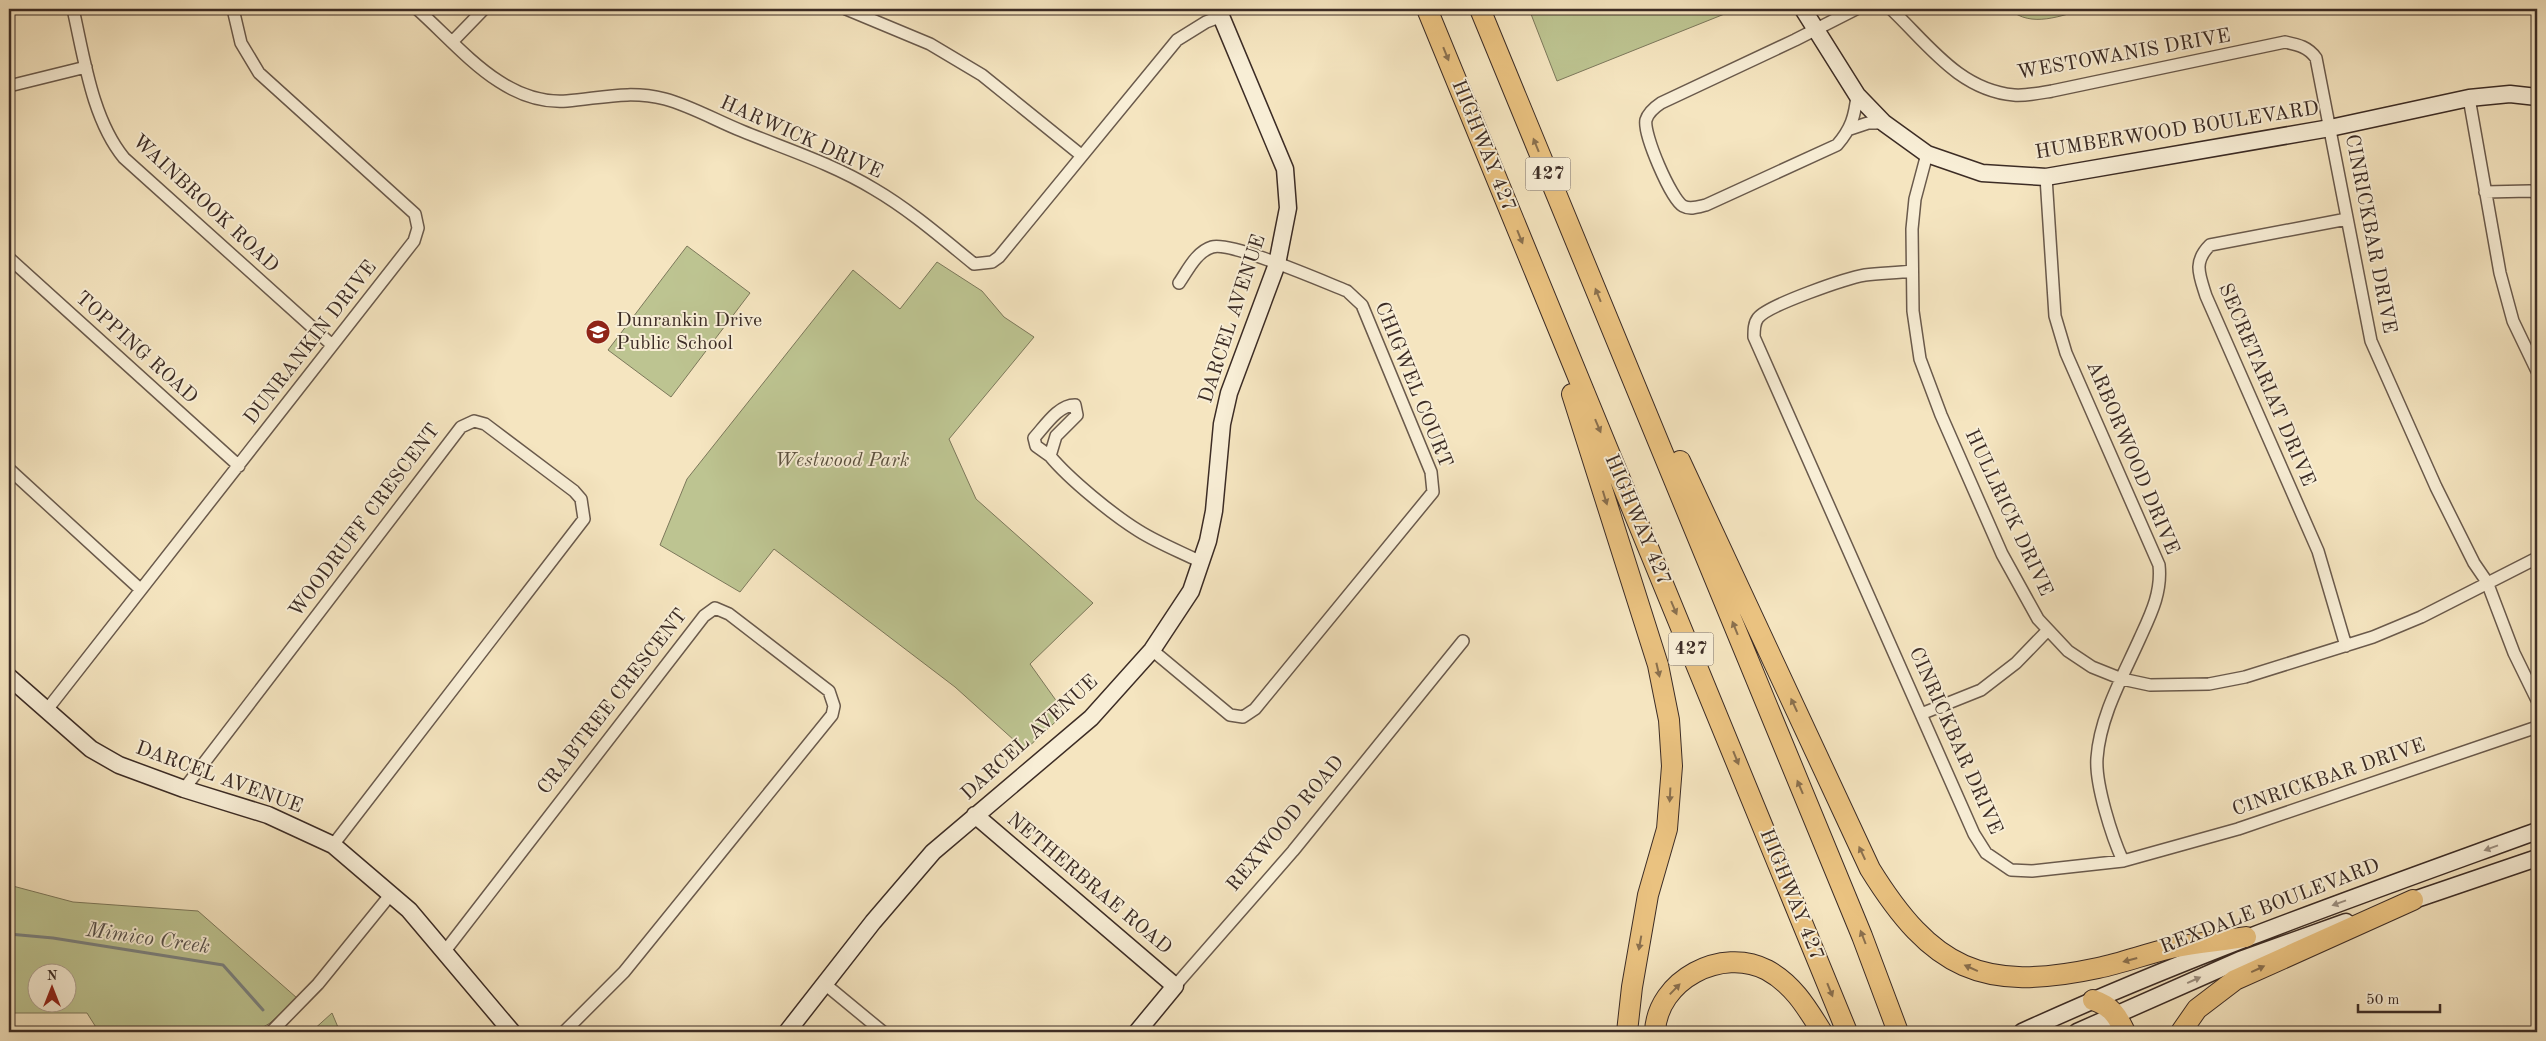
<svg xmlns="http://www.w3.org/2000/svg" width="2546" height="1041" font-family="'Old Standard TT',serif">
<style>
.green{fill:#bdc491;stroke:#7c785b;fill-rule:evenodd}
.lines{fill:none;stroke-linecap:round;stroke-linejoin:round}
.stream{stroke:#7a8281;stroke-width:3}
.street-casing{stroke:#6a5a4c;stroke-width:14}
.secondary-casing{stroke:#3c2c25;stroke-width:19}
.highway-casing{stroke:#3c2c25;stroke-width:22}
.street{stroke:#f8eed6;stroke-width:11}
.secondary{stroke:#f8eed6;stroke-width:16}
.highway{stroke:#eac280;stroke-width:20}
.oneway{fill:#8a704e}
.oneway2{fill:#9a8d7e}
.labels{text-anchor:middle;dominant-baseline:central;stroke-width:4;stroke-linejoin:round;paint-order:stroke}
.shield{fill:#f8eed6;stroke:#74665a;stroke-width:1}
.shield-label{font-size:19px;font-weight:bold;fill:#3c2c25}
.street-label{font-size:20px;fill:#3c2c25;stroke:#f8eed6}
.poi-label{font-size:20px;fill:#3c2c25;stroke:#f8eed6;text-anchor:start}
.park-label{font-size:20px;font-style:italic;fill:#5c5240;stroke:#f8eed6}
.water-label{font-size:21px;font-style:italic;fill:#56504b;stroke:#f8eed6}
</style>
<rect width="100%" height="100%" fill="#f5e5c0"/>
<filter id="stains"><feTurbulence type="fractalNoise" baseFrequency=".004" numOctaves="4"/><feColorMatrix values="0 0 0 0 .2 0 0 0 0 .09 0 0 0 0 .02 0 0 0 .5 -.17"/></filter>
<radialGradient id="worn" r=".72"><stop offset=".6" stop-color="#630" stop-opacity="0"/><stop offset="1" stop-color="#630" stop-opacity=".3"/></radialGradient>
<!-- green -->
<path class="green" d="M1529 9H1737L1557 81Z
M2009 9H2087C2061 15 2032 29 2009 9Z
M687 246 750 293 671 397 608 350Z
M937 262 982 291 1004 317 1034 337 949 439 976 499 1093 603 1030 664 1065 713 1025 750 955 687 774 549 740 592 660 545 687 479 853 270 900 309Z
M9 885 73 902 198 911 297 998 270 1023 255 1032H99L87 1013H9ZM38 974H68V1004H38Z
M332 1013 340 1032H311Z"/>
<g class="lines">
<!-- stream -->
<path class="stream" d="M9 934 53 938 223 965 263 1010"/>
<defs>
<path id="street" d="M73 9C84 57 92 119 124 158L332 345
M417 9C460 47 504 106 567 101 602 98 629 90 665 99 691 106 717 121 742 131 786 149 833 164 874 189 910 210 942 238 974 264L992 262 999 257 1177 40 1206 22 1222 16
M846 9 930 44 982 75 1081 155
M1856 9 1795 40 1661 103C1655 107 1648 113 1646 120 1643 134 1671 199 1683 206 1690 210 1698 207 1706 205L1837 145C1851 129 1855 116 1857 95
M1891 9C1928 44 1959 90 2014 95 2026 96 2040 93 2052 91L2285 42C2299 45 2308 47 2316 58L2371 341 2436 487 2474 563 2487 582 2514 653 2537 700
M453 41 484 9
M9 86 86 67
M2469 98 2500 273 2513 321 2537 371
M1850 129 1868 123H1884
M1927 154 1915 199 1912 229 1913 311 1920 359 1941 415 2002 554 2038 619 2068 651 2092 667 2122 679 2150 685 2209 684 2245 677 2373 637 2421 617 2537 558
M2046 177 2055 316 2066 353 2159 565C2162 592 2151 614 2140 638 2123 676 2100 716 2097 758 2095 784 2112 837 2123 861
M2485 192 2530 191 2537 193
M9 258 239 466
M1912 271C1896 273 1881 273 1865 275 1847 278 1768 305 1758 318 1754 323 1754 330 1754 337L1974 834 1986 853 2011 870 2032 871 2123 861 2238 829 2537 727
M1050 456 1036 446 1034 438C1045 426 1058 405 1075 405L1077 415 1056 436 1050 456C1069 479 1113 515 1139 531 1158 543 1181 552 1201 562
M9 469 140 589
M2346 646 2318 551 2206 296C2199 274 2193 262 2210 245L2347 219
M1152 650 1230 715 1243 717 1255 709 1433 492 1431 472 1362 305 1347 291C1324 282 1231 241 1212 247 1196 252 1188 270 1179 283
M46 711 414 241 418 228 415 214 259 73 241 43 233 9
M1921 714 1981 690 2016 663 2047 631
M184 789 461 427 474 421 485 424 574 491 581 499 584 519 333 845
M445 951 704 616 715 608 729 614 829 691 834 706 832 715 624 972 564 1032
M826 985 883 1032
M1175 986 1293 851 1463 641
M271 1032 318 984 391 894"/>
<path id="secondary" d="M1803 9 1857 95 1884 123 1927 154 1982 173 2046 177 2330 128 2469 98 2510 94 2537 97
M9 677 91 749 119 765 184 789 268 815 333 845 409 910 512 1032
M975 815 1175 986 1137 1032
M2402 904 2537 858
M787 1032 873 922 933 852 1091 718 1152 650 1191 591 1208 541 1214 511 1222 424 1229 393 1277 264 1288 208 1285 169 1218 9
M2022 1032C2190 955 2364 894 2537 831
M2077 1032 2240 960 2346 922"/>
<path id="highway" d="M1427 9 1847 1032
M1480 9 1862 936 1898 1032
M1572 394 1658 665 1669 720 1672 766 1667 829 1648 895 1632 987 1627 1032
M1680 461 1870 869C1932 969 1982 993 2098 968 2122 963 2146 954 2171 948 2196 943 2221 941 2246 937
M2093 1000C2111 1006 2117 1015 2125 1032
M1655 1032C1657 980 1722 946 1767 970 1793 984 1807 1008 1822 1032
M2181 1032 2197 1009 2235 980 2413 900"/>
</defs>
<!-- street casing -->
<use href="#street" class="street-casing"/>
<!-- secondary casing -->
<use href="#secondary" class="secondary-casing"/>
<!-- highway casing -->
<use href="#highway" class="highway-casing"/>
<!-- street -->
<use href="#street" class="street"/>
<!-- secondary -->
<use href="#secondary" class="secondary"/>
<!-- highway -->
<use href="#highway" class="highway"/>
</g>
<!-- one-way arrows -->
<defs><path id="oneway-solid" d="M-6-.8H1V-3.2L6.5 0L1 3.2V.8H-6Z" transform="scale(1.25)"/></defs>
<g class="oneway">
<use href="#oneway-solid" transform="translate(1446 54) rotate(68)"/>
<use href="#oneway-solid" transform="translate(1536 145) rotate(-112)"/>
<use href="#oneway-solid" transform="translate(1520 237) rotate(68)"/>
<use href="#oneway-solid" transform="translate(1598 295) rotate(-112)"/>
<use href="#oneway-solid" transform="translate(1598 426) rotate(67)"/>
<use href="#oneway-solid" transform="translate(1605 498) rotate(73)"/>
<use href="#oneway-solid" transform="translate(1674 608) rotate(67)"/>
<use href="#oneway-solid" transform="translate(1735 628) rotate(-112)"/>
<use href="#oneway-solid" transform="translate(1658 670) rotate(77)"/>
<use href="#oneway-solid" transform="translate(1794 705) rotate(-115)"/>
<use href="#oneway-solid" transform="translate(1736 758) rotate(68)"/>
<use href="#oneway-solid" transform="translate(1800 787) rotate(-113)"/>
<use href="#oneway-solid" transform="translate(1670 795) rotate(93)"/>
<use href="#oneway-solid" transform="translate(1862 853) rotate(-115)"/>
<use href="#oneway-solid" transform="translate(1863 937) rotate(-111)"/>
<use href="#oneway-solid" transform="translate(1640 943) rotate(100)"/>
<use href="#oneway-solid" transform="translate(2130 960) rotate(165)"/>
<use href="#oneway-solid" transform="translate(1971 968) rotate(-156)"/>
<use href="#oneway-solid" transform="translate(2258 969) rotate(-25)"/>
<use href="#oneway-solid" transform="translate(1675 989) rotate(-46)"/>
<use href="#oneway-solid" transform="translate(1830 990) rotate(68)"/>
</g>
<g class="oneway2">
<use href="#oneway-solid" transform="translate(2491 848) rotate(160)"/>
<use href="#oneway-solid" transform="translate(2339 903) rotate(160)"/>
<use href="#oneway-solid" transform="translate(2194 980) rotate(-24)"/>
</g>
<!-- icons -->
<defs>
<symbol id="school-disc" viewBox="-11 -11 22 22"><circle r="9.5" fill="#8f2418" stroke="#f8eed6"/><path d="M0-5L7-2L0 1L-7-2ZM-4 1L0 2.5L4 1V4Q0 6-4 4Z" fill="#fff"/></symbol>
</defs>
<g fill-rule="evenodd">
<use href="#school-disc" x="584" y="318" width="28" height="28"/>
</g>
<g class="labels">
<!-- shield labels -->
<g class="shield">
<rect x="1525.5" y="157.5" width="45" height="33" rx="4"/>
<rect x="1668.5" y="632.5" width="45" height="33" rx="4"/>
</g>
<g class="shield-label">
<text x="1548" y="174">427</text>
<text x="1691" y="649">427</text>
</g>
<!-- street labels -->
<g class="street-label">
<text transform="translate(2124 55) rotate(-10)">WESTOWANIS DRIVE</text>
<text transform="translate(2177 131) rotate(-9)">HUMBERWOOD BOULEVARD</text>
<text transform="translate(801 138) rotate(24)">HARWICK DRIVE</text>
<text transform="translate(1483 146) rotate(68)">HIGHWAY 427</text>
<text transform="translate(205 204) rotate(43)">WAINBROOK ROAD</text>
<text transform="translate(2370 234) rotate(79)">CINRICKBAR DRIVE</text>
<text transform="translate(1233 319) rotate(-72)">DARCEL AVENUE</text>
<text transform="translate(311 343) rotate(-52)">DUNRANKIN DRIVE</text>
<text transform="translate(136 348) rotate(42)">TOPPING ROAD</text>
<text transform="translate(1413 385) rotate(68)">CHIGWEL COURT</text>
<text transform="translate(2266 385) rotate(67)">SECRETARIAT DRIVE</text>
<text transform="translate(2132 458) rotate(67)">ARBORWOOD DRIVE</text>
<text transform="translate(2008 513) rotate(65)">HULLRICK DRIVE</text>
<text transform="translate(1637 520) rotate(67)">HIGHWAY 427</text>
<text transform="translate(365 521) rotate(-53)">WOODRUFF CRESCENT</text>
<text transform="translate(613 702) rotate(-52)">CRABTREE CRESCENT</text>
<text transform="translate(1030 738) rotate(-42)">DARCEL AVENUE</text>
<text transform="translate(1955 741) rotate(66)">CINRICKBAR DRIVE</text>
<text transform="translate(219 778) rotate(20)">DARCEL AVENUE</text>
<text transform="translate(2329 778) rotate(-19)">CINRICKBAR DRIVE</text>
<text transform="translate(1286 824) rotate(-50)">REXWOOD ROAD</text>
<text transform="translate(1089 884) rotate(40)">NETHERBRAE ROAD</text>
<text transform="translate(1791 895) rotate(68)">HIGHWAY 427</text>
<text transform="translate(2270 907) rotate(-21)">REXDALE BOULEVARD</text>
</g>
<!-- poi labels -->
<g class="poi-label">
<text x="616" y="321">Dunrankin Drive<tspan x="616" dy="23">Public School</tspan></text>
</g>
<!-- park labels -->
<g class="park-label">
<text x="842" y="461">Westwood Park</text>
</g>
<!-- water labels -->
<g class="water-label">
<text transform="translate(148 939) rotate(8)">Mimico Creek</text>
</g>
</g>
<!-- margin -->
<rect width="2546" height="1041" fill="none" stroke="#f5e5c0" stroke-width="30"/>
<rect x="10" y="10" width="2526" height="1021" fill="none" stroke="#3c2c25" stroke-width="2.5"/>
<rect x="15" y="15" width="2516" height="1011" fill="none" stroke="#3c2c25"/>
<!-- north arrow -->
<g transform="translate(52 988)"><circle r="24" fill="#f8eed6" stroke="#ada08f"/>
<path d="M0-4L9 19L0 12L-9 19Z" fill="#8f2418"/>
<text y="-8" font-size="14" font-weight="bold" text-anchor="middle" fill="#3c2c25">N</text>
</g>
<!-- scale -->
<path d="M2358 1004v8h82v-8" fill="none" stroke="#3c2c25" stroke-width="2.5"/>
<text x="2366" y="1004" font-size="15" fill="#3c2c25" stroke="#f8eed6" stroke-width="4" paint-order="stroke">50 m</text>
<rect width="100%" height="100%" filter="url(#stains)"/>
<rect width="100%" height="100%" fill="url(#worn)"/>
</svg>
